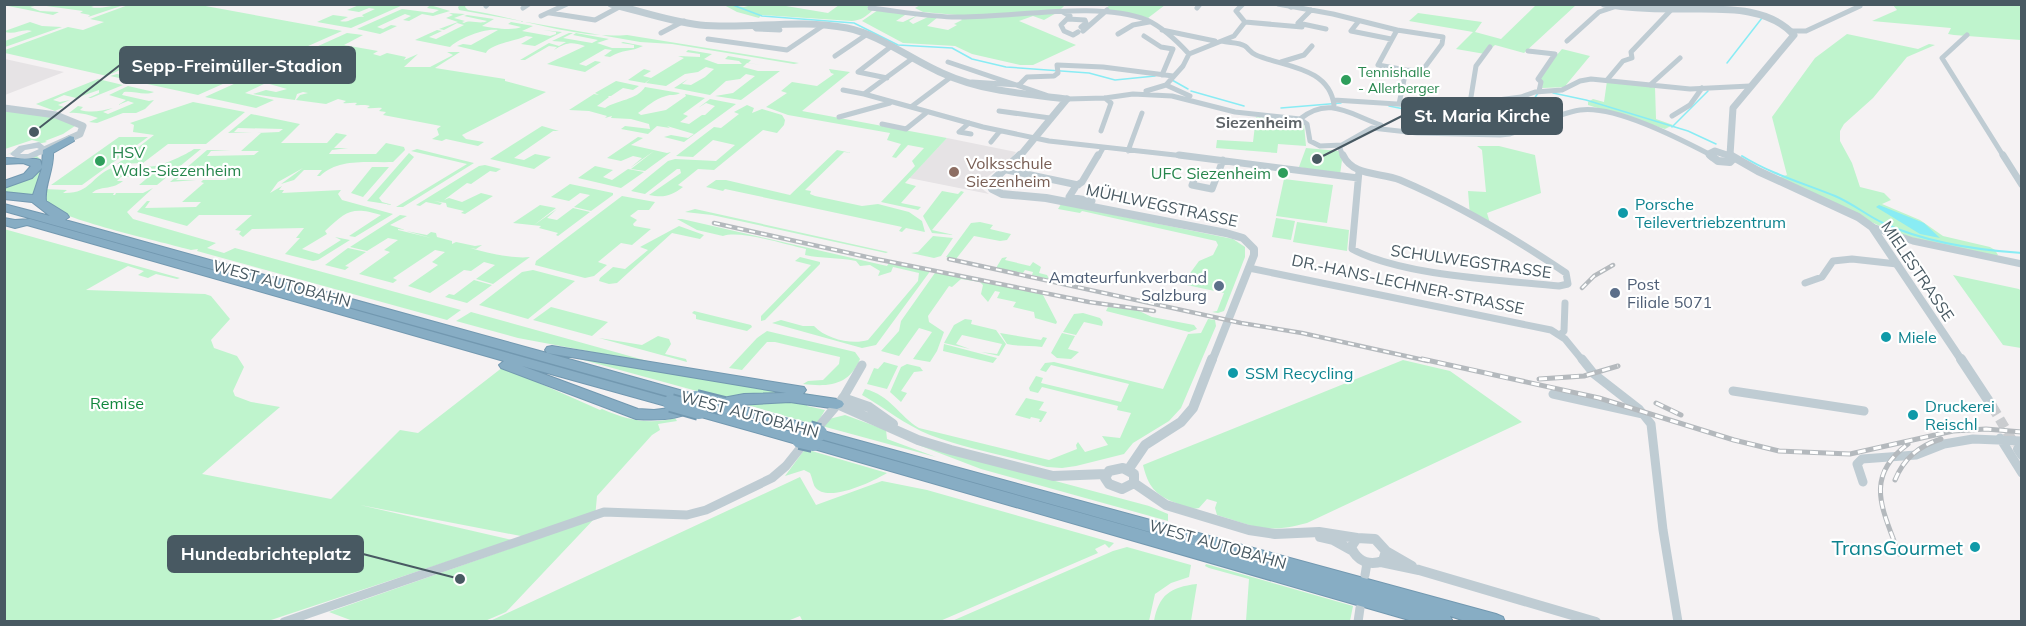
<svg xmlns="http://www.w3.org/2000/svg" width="2026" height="626" font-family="Mulish,sans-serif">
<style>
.education{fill:#e6e3e5}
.green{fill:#bff4cd}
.water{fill:#89ecf4}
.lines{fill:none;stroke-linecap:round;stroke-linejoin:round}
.stream-far1{stroke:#89ecf4;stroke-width:1.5}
.stream{stroke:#89ecf4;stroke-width:2}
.tertiary-tunnel{stroke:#cacccf;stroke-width:10;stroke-dasharray:10 5;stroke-linecap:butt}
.motorway-casing{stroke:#7298b0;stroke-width:2}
.minor-far2{stroke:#bfccd3;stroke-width:5}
.minor-far1{stroke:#bfccd3;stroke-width:7}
.minor{stroke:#bfccd3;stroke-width:9}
.tertiary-far2{stroke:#bfccd3;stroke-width:7}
.tertiary-far1{stroke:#bfccd3;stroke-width:8}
.tertiary{stroke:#bfccd3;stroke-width:10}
.secondary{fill:#bfced7;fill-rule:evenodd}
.motorway{fill:#87adc4;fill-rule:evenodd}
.rail-far1-casing{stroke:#b4b9bd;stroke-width:4.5}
.rail-casing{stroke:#b4b9bd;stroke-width:5}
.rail-far1{stroke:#fff;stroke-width:2;stroke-dasharray:6;stroke-linecap:butt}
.rail{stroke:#fff;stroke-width:3;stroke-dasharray:8;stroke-linecap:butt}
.motorway-bridge-casing{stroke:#7298b0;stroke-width:20;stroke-linecap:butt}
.motorway-bridge{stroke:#87adc4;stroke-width:16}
.leisure-dot{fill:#2e9e5b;stroke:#fff;stroke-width:2}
.education-dot{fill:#8d6e63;stroke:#fff;stroke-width:2}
.culture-dot{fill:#0f9aa8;stroke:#fff;stroke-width:2}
.service-dot{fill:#5c6f8a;stroke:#fff;stroke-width:2}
.labels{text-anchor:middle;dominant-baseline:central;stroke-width:4.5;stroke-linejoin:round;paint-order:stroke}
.far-leisure-label{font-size:14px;fill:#27864d;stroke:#fff;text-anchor:start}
.far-quarter-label{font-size:16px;font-weight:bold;fill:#5e6468;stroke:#fff}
.leisure-label{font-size:16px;fill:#27864d;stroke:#fff;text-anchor:start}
.education-label{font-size:16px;fill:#785e54;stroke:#fff;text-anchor:start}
.culture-label{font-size:16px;fill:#0d838f;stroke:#fff;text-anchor:start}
.street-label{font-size:16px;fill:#485962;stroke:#fff}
.service-label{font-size:16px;fill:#4e5e75;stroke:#fff;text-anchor:end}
.park-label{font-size:16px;fill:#10873c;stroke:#fff}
.near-culture-label{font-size:20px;fill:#0d838f;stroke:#fff;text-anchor:end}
.leader{fill:none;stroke:#485962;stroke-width:2}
.callout-dot{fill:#485962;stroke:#fff;stroke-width:2}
.callout{fill:#485962;stroke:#485962;stroke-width:2}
.callout-label{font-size:18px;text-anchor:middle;font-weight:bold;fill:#fff}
</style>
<rect width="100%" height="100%" fill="#f5f2f3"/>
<!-- education -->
<path class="education" d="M5 59 64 72 5 95Z
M947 138 1016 152 1008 162 980 182 981 188 989 194 909 178Z"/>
<!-- green -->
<path class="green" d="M32 4 97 5 91 7C100 10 113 4 124 5L88 17 90 15 80 13 83 11 39 5 30 7 40 11 59 12 53 15 8 6Z
M131 4 200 5 342 31 198 95 110 76 117 74 146 80 153 76 122 69 107 76 5 53V50L68 27 83 30 104 22 90 19Z
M872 4 867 9 873 10C865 17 862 20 852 21L761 15 759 18 737 12 724 5 744 7 752 5H780L828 13 839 5Z
M922 4 1065 5 1058 12 1044 20 1033 16 1019 21 1076 45 1033 65H1020L972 54 955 46 903 43 862 21 878 10 908 13 896 21 903 22 918 15 909 21 913 24 928 17H938L927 26 948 30 957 25 954 24 962 20 957 15 923 12 915 8Z
M359 5H403L351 28 317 22 333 15 348 17 340 21C349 24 355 15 364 17L362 15 375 9 369 8 359 12 347 10Z
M430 5 450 11 433 16 422 14 409 21 403 20 411 16 405 14 377 27 383 29 391 25 397 26 380 34 357 29 402 9 433 13 439 10 427 8Z
M460 5H466L465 7 468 10C520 18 574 39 627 35L799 63 794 64 672 44 640 42 459 10 458 7Z
M1110 5 1161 4 1165 5 1148 18 1105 9Z
M1536 5H1576L1524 53 1495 45 1485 54 1456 49 1473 32 1409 21 1418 13 1482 22 1475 32 1501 39Z
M1893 5H2021V40L1954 35 1948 34 1951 28 1872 21 1897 10Z
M449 13 465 14 454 18 465 21 462 22 464 23C471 19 480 25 487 21L464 16 467 15 494 19 482 26C492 28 513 31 521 27L508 24 511 22 533 26 522 31 550 36 556 34V32L543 30 562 32 535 46 521 44 533 37 526 36C516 41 489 44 486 53L457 46 463 44 471 45 498 30C482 28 457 40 450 47L415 40 437 30 442 31 429 37 436 39 464 25 457 23 444 30 439 29 458 22 446 18 453 15Z
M30 22 42 26 62 27 5 47V41L32 31C23 28 15 35 5 32V31Z
M347 33 363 35 344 45 378 51 373 54 380 56 387 53 406 57 404 60 418 54 404 67H430L453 55 447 52H460L435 68 505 79V81L546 92 462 135 466 139 484 142 478 146 446 139 442 141 432 139 439 135 437 129 441 126 383 115 386 112 379 111 382 108C377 107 372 109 367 108L370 106C364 104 359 106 355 105L357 103C352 102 348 104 343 103L346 101 338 99 326 104 296 100 300 95 308 93 303 92 297 94 295 100 253 94 266 90 276 92 287 89 266 83 245 93 274 100 256 108 205 97Z
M569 33H573L563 38 592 43 598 40 573 35 576 33 609 39 597 43 612 48H634V45L621 43 623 42 643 46C631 52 623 49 610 57L604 56 612 50 605 49 579 64 586 66 595 61 601 62 585 72 547 64 585 46C571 42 568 42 554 50L557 47 549 46 525 60H520L549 43 559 46 566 42 552 41Z
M1847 34 1918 49 1929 44 1935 45 1907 57 1873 98 1844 124 1840 131V141L1852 163 1860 187 1884 193 1891 200 1882 204 1920 220 1943 236 1990 247 1995 250 1998 255 1994 257 1897 234 1777 178 1787 175 1772 117 1815 58Z
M1562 49 1590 56 1566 85 1567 87 1542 88 1543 82 1540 79 1550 63Z
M688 50 712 54 704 59 718 64H742L739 61 725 59 728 56 751 60 748 63 762 65 747 63 743 67 758 71H780L741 100 715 96 733 93 755 76 746 74 740 79 726 81 710 95 674 88 688 79 682 84 691 85 705 77 714 69 706 67 698 72 685 74 666 86 646 83 650 79 645 83 628 80 644 69 651 71 643 76 651 78 684 58 678 56 700 57V54L686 52Z
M829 69 850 72 802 111 947 138 905 183 916 186 901 203 921 207 918 210 881 202 915 166 912 161 924 148 908 145 896 158 892 157 901 144 887 140 890 133 788 115 766 107 787 93 781 91 792 82 817 86 834 74 831 73Z
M98 79 123 85 91 98H88L99 93V90L76 98 64 95 53 100 60 102 70 100 58 105 64 107 55 111 36 104Z
M616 81 639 86 633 90 623 88 611 96H608L609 97 597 106 605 108C617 100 637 100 645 87L680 93C675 96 671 94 666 96 653 100 648 106 638 113L641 115 666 110 686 96 685 94 705 98 683 114 688 116 680 122 689 124 702 115H705L715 106 706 103 698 108 710 99 736 104 684 142 664 137 671 135 688 138 694 134 667 126 670 128 657 126 648 134 621 129 625 126 650 129 649 124 631 119 611 118 612 116 605 118 607 116 589 111 569 110 594 94 599 95 595 93Z
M1607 81 1655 87 1656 119 1673 125 1665 129 1588 105V102L1593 99 1604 102Z
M128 86 154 92C145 96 134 91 124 92L122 95 149 101 154 100 145 109 136 113H123L97 123 89 122 98 118C89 115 79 112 69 113L78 106 83 107 80 110C91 113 102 111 113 108L103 112 108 114 134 103 128 101 118 105 126 100 109 95Z
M193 102 245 112 206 144H168L143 163 117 164 154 135 133 132 134 125 130 123Z
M747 105 754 108 752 113 762 109 782 115 785 120 784 125 777 133 763 130 714 170 698 169 678 185 683 187C671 196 664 198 649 195L681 173 680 169H677L645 194 631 191 668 161 675 159 716 161 735 145 713 140 693 157 676 156 714 127 721 128 739 114 734 112Z
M5 109C25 111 49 117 73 122L75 126 63 134 45 141 47 142 22 147 5 156 20 147 40 142 32 140 5 149Z
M251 114 300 124 281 143H327L336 133 347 135 334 148H348L332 150 329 154H376L386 143 404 147 405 150 393 162C368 163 339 158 320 176H317L322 170H304L294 180 281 184 303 168 278 182 270 193 282 186 279 190H284L282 193 341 190 338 194 342 200 393 214 355 237 349 236 381 215C352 206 346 211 325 231L327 234 302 249 319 254 341 240 335 237 350 240 318 260 313 261 285 254 300 238H296L304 228 252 229 243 237 239 234 241 231 235 230 252 215H199L187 226 137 212 147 201H150L145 208 196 207 201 202H182L204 183 201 182 203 180H226L231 175H182L176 180H196L170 182 207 150H231L211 151 207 156 254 155 259 151H241L261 133H257L279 132 283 129 238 128 234 132H252L228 133Z
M1256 117 1299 121 1304 124 1306 146 1278 144 1277 153 1216 148 1217 140 1253 142Z
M542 126 559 131H553L514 158 524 160 535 154 551 157 534 169 490 159Z
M119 137H148L82 185H51Z
M638 137 643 138 631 145 667 153 671 152 645 171 631 169 654 151 630 168 642 158 633 156 621 161 607 158Z
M1477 146H1499L1535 155 1541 193 1487 213 1490 223 1470 216 1468 191 1486 192 1482 150Z
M1306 148 1339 151 1342 160 1340 175 1299 167Z
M194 149H201L157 185H139L158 169H139L128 177H121L117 181H123C110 191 101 185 92 193H114L113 195H115L116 193H143L153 188 127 212 133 219 216 243 207 248 224 253 235 248 461 310 447 320 197 251 198 249 191 250C167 243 63 220 50 206 45 202 44 196 44 189L67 190 63 193C91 194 91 176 112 168 126 164 142 168 155 166 164 165 187 154 194 149Z
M417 149 474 163 403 207H396L467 164 411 151Z
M837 150 852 153 844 152 805 190 811 191 810 194 815 196 862 206 878 204 909 212 922 221 925 232 906 228 902 232 899 231 902 227 725 189 723 191 706 187 716 180H726L790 195Z
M409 153 414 157 379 198 382 202 393 205 367 201Z
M37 156 44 163 36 197 5 194V186L41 166 38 160 31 157Z
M485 165 501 169 496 172 490 171 471 184 467 183 444 200 449 198 462 202 481 193 493 196 465 214 461 213 464 211 447 207 446 203 434 201 442 203 440 205 426 202 420 206 416 205 479 166Z
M595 166 613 170 603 177 612 180 628 169 644 172 621 188 578 178Z
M372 167H389L363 197 351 193Z
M1284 179 1333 185 1327 223 1276 216Z
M570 184 613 193V195L591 211 574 207 590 195 580 193 569 201 551 197Z
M942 191 958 194 961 191 964 192 932 230 954 235 932 233 923 216Z
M622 196 655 202 649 210H638L630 216 637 220 633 224 634 226 651 229 632 245 621 243 598 262 607 265 594 276 585 278 535 265 536 261Z
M1061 204 1233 239 1245 247V257L1224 311 1218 313 1212 312 1217 311 1224 293 1168 281 1188 276 1199 261 1213 255 1218 245 1216 241 1082 211 1080 213 1058 209Z
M540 205 556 208 534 225 557 209 547 218 557 220 573 208 590 212 558 236 556 235 558 233 539 228 541 226 513 223Z
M695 209 888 252 886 253 712 215 685 212Z
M400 215 407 216 390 225 405 230 398 229V230L431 238 406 231 427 235 431 232 436 233 437 237 452 241V244L456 242 475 246 482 245 476 249 470 248C488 253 513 259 530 257L493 284 476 279 495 265 484 262 471 271 464 270 430 293 408 286 438 265 432 262 445 252 435 250 393 278 397 280 393 283 359 274 390 252 384 250 398 240 388 238 367 251 350 247Z
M1276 218 1295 221 1291 240 1272 237Z
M682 219 887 266 889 263 931 270 876 345 862 348 772 323 781 320 803 326H814C826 339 852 345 868 340L918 281 919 273 893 267 891 272 878 276 880 271 870 265 860 266 856 261C838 257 822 259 805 255L806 249C787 245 741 230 723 236L697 230 677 219Z
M980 222 993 225 990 229 1011 234 1007 240 1000 241 974 236 956 259 946 257 971 223Z
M1297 222 1349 230 1347 251 1293 242Z
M679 226 704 235 700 239 672 233 617 283 609 284 599 281 600 278 613 267 625 269 648 250 640 247Z
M4 229 180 278 177 279 156 274 148 278 138 275 144 271 128 266 86 290 205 294 211 296 230 319 211 340 214 348 237 356 244 367 233 391 235 396 251 402 280 407 202 474 331 499 400 430 418 433 503 367 600 410 602 409C627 420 649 425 675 418L677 421 658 424 660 430 652 435 597 496 595 518 506 612 485 621H353L329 612 520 545 521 536 360 505 512 540 268 621H5Z
M933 236 953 238 941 256 934 258 911 253 918 252Z
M348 248 366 252 345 266 349 267 345 270 325 265Z
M800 257 820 262V264L765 320 761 321V316L811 265 795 261Z
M1007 257 1005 260 1030 266 1033 262 1041 267 1039 273 1047 275 1049 279 1032 275 1033 272 1025 270 1023 273 996 268 1002 258Z
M533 270 575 281 528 319 479 305 522 272Z
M937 270 1042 293 1057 322 1056 324 1035 318 1034 312 1013 307 1016 302 997 298 1000 292 995 291 988 302 981 294 983 285 980 282 961 279 952 287 949 286 928 316 929 322 944 332 937 351 930 362 913 359 932 332 919 328 899 356 881 351 899 331 901 321Z
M1953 275 2019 289 2022 292 2021 348 2003 345Z
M474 280 492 285 467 303 445 297 449 294 454 295Z
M551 307 608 322 592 336 533 320Z
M1108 307 1137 310 1152 317 1194 325 1197 329 1189 332 1106 311Z
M694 311 751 325 752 327 747 331 696 319V315L692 313Z
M471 312 662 365 518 338 456 321Z
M1083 313 1100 318 1103 322 1102 326 1084 322 1076 335 1063 332 1074 314Z
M965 319 972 320 971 324 996 330 1006 344 999 356 981 352 997 354 1002 344 962 335 956 344 970 349 944 343 954 325Z
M1208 319 1215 320 1216 326 1181 408 1169 421 1133 443 1124 454 1076 466 1062 468 1047 467C1008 456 967 449 930 435 905 425 885 408 862 395L865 389C890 395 899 416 919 428L1049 460 1077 449 1076 445 1078 442 1085 452 1108 445 1102 436 1120 438 1131 413 1117 410 1118 406 1042 387 1038 393 1030 391 1029 388 1036 376 1043 378 1041 383 1121 402 1129 384 1051 365 1046 372 1040 370 1045 363 1054 362 1163 389 1188 334 1201 333Z
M767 331 855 352 860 359C849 386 828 387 803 384L808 381 823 380 839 364 840 357 775 342H767L742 370 729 368 757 338Z
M1000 333 1041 340 1043 337 1047 338 1042 347C1030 345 1019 347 1007 344Z
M1062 333 1075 336 1068 349 1079 352 1071 359 1057 358 1051 353Z
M658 336 669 339 671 344 665 354 686 359 687 362 599 338 642 345Z
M944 344 997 358 993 363 943 351Z
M565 355 827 397 726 399Z
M1403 360 1450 371 1522 422 1307 523C1266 534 1256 527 1217 515L1215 508 1217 502 1207 499 1199 508C1190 510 1184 507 1176 503 1155 495 1148 486 1143 465Z
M884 362 898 366 887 389 867 384 874 368 878 369Z
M907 364 920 367 923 371 914 372 901 391 907 393 901 402 890 392 901 367Z
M760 398 808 403 807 406 825 410 816 425 737 402Z
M1026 398 1044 402 1039 410 1047 412 1041 422H1039L1040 419 1031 417 1030 419 1015 415Z
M845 415 886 430 887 439 936 457 822 426 829 419Z
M913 443 1149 506 1168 514V521L981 469Z
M805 449 887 473C874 481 827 504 815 487 813 484 812 477 810 473L804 470 785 476Z
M800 477 816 505 882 481 927 490 1114 543 1109 548 1105 544 1095 549 1098 553 940 621 803 622 800 616 785 622 490 621Z
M1127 547 1191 565 1189 577 1171 583 1155 594 1149 621H952L1113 551Z
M1206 564 1353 606 1350 621H1246L1249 579 1209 568 1205 566Z
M1197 584 1191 621H1154C1159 595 1170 587 1197 584Z"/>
<!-- water -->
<path class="water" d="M1879 205 1924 223 1940 238 1920 234 1876 207Z"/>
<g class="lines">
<!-- stream-far1 -->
<path class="stream-far1" d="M730 4 762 16 854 23 898 45 952 48 972 59 1006 67 1089 73 1115 80 1155 76
M1727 63 1762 18
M1172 80 1188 89
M1191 91 1244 106
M1553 93 1586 100 1688 131 1716 144
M1529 100 1534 99 1538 93
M1509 101 1523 100
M1389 106C1421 113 1452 116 1483 104
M1281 108 1341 103
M1672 127 1708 91"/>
<!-- stream -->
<path class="stream" d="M1742 156C1771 174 1803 183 1835 196 1852 203 1866 215 1883 223 1927 243 1975 250 2022 253"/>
<!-- tertiary-tunnel -->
<path class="tertiary-tunnel" d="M1992 406 2015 445"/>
<defs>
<path id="motorway" d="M70 136 74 137V141L53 153C54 170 44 185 46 201L67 214 69 217 65 220 547 353 545 350 547 347 552 346 804 387 806 390 803 394 837 399 842 401 844 404 842 407 837 409 790 402 738 405 814 426 816 429 1496 614 1503 617 1505 622H1468L1450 616 1453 622H1416L807 447 806 444 800 445 694 415 692 411C678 421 652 420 636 419L501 368 499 365 504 361 27 225 15 228 4 225V218L15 220 30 219 676 400 678 403 676 406 685 405 692 410 699 406 806 436 807 439 813 438 1309 577 814 437 812 434 718 408 707 407 705 404 707 401 744 394 786 393 547 353 701 396 703 399 701 402 696 404 4 211V204L50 216 32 202 4 199V192L33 195 42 168 32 178 4 188V181L24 174 31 166 23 163 4 164V158L36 159 40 160 42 166 43 150ZM522 366 666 406 670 408 654 410 638 409Z"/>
</defs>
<!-- motorway casing -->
<use href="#motorway" class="motorway-casing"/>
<!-- minor-far2 -->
<path class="minor-far2" d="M1278 4 1333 14 1397 30 1378 65 1406 70 1399 104
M486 6 488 4
M523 8 529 4
M870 8C897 11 925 16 952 17 1009 19 1095 0 1147 20 1162 27 1178 42 1189 54
M1197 8 1200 4
M1311 10 1298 23 1326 29
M1063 12 1070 16 1061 25 1064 31 1073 35 1078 32
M550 13 595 20 621 6
M541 16 567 4
M1068 19 1085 20 1086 23 1081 27
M1245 22 1302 27
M1358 22 1351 31 1391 39
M752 25 756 29 780 30
M1162 30 1215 41
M1397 30 1443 37 1442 44 1422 71 1406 70
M1083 31 1107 10
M1792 31H1806L1860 6
M661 33 684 21
M1118 34 1133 25 1149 22
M1967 35 1942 58 2004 157
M1144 36 1161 47 1173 49 1162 75
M708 39 787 50 824 25
M1222 41C1229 43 1239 42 1245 46 1249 49 1251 53 1256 55 1284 67 1329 67 1334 105
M1567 41 1599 12 1617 6
M1528 51 1555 54 1538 79 1541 82 1539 91
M835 56 866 35
M913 58 864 94 911 107 951 77
M948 62 1046 95
M1281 62 1304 55 1312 46
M887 78 858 72 889 48
M1607 80 1623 61 1632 58 1631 52 1671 10
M972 82 1019 85 1027 77 1054 76 1058 73 1057 65 1103 67 1173 76
M1166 85 1190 96
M1650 85 1680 58
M843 90 864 94
M1146 91 1166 85 1183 66 1189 54 1234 36 1245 22 1236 11 1243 4
M1067 99 1105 98 1133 94 1172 96 1235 112 1300 119 1307 124 1310 141 1320 146 1342 145 1372 128 1417 133 1500 135 1510 134C1533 126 1556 114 1580 110 1614 105 1678 138 1709 154
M1334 100 1444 107 1521 97 1535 92 1562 90 1580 81 1591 79 1690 89 1750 86
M1470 103 1476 66 1490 47
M911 107 983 127 1049 141 1193 157
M999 111 1050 118
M1672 116 1690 105 1702 88
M839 117 890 103
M1300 119C1329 95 1351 115 1381 125
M969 123 959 132 971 134
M882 124 906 129 926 113
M1101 131 1111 103 1105 98
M991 142 1000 131
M1340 148 1343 157
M1128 151 1142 113
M1098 157 1103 148"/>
<!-- minor-far1 -->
<path class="minor-far1" d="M1179 155 1358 178
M1343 155C1353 177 1381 172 1400 180 1459 205 1513 237 1566 273L1568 284 1559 286C1501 280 1402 276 1352 249L1359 171
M2003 155 2022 185
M1007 170 1078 185
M1197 173 1192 185 1212 189 1223 160
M1092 201 1069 197 1076 186 1082 182 1098 155
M1872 227 1913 241 2022 264
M1249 268 1551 330 1565 339 1583 361
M1805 283 1822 277 1833 261 1852 259 1897 264
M1560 335 1564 331 1565 303"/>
<!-- minor -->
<path class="minor" d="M1582 359 1594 374 1639 409 1651 424 1663 530 1678 622
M1733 391 1864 411
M1553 394 1643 414
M814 432 843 398 862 365
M2000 438 2022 473
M1863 482 1857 464 1862 459 1916 455 1944 444 1973 439 2022 441
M1365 575 1367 563
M284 622 604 512 687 515 706 510 772 478 786 466 806 441
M1358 622 1360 608"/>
<!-- tertiary-far2 -->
<path class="tertiary-far2" d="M611 4C640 11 671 22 700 25 748 30 797 18 847 28 878 34 912 60 942 73 981 91 1025 94 1067 99
M1604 4C1627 8 1651 9 1674 9 1714 10 1765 3 1794 35L1733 108 1730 155
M1291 6 1295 4
M4 108 56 115 83 126 80 134 42 151
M1019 157 1067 99
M1712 157 1709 154 1715 151 1733 157"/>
<!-- tertiary-far1 -->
<path class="tertiary-far1" d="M1020 155 990 183 992 189 1002 194 1046 198 1226 233 1243 238 1254 249V255L1212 361
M1710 155 1718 161 1730 162 1734 158
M1730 155 1758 171 1858 217 1872 227 1962 361"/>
<!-- tertiary -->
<path class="tertiary" d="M1961 359 1992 406
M843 398 869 407 893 424
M837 404 918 440 951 450 1053 476 1106 474
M2018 449 2022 455
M1123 468 1134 474V483L1122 489 1109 484 1105 478 1109 471Z
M1128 470 1145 445 1181 422 1193 408 1212 359
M1134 483 1166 505 1249 530 1275 534 1319 532 1357 538
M1320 537 1333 540 1351 550
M1357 538 1375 539 1386 551 1383 561C1369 566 1357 561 1351 547Z
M1386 551 1412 566
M1381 562 1419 570 1596 622"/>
<!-- secondary -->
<path class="secondary" d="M39 142 48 149C38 159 21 163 10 154L19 146ZM37 148 39 149 28 154H20L25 150Z"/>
<!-- motorway -->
<use href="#motorway" class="motorway"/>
<defs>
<path id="rail-far1" d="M714 223 876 259 1089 302 1154 311
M949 259 1241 323 1302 333 1428 361
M1582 288 1594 276 1613 265"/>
<path id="rail" d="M1422 359 1599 398 1734 440 1779 451 1850 454 1953 431 1986 429 2022 432
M1539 379 1584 376 1618 366
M1656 403 1681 415
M1895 480C1904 458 1919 446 1941 439
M1899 554C1883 510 1863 477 1908 444"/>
</defs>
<!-- rail-far1 casing -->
<use href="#rail-far1" class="rail-far1-casing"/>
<!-- rail casing -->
<use href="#rail" class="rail-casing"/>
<!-- rail-far1 -->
<use href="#rail-far1" class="rail-far1"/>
<!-- rail -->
<use href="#rail" class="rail"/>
<defs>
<path id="motorway-bridge" d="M696 399 724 406
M671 403 699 411
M809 430 819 433
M800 440 813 443"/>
</defs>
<!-- motorway-bridge casing -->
<use href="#motorway-bridge" class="motorway-bridge-casing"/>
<!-- motorway-bridge -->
<use href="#motorway-bridge" class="motorway-bridge"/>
</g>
<!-- markers -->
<g class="leisure-dot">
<circle cx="1346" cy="80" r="6"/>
<circle cx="100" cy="161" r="6"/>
<circle cx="1283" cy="173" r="6"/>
</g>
<circle class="education-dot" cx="954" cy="172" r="6"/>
<g class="culture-dot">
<circle cx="1623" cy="213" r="6"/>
<circle cx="1886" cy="337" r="6"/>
<circle cx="1233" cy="373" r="6"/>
<circle cx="1913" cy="415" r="6"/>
<circle cx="1975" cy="547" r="6"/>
</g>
<g class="service-dot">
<circle cx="1219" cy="286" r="6"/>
<circle cx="1615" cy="293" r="6"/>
</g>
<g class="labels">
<!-- far-leisure labels -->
<g class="far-leisure-label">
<text x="1358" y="72">Tennishalle<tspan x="1358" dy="16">- Allerberger</tspan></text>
</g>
<!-- far-quarter labels -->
<g class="far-quarter-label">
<text x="1259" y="122">Siezenheim</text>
</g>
<!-- leisure labels -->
<g class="leisure-label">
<text x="112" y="152">HSV<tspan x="112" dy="18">Wals-Siezenheim</tspan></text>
<text x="1271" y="173" text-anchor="end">UFC Siezenheim</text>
</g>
<!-- education labels -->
<g class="education-label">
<text x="966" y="163">Volksschule<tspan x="966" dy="18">Siezenheim</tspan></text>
</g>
<!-- culture labels -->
<g class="culture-label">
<text x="1635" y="204">Porsche<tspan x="1635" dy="18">Teilevertriebzentrum</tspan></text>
<text x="1898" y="337">Miele</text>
<text x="1245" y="373">SSM Recycling</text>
<text x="1925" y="406">Druckerei<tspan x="1925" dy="18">Reischl</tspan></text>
</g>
<!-- street labels -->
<g class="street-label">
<text transform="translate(1162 205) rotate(12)">MÜHLWEGSTRASSE</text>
<text transform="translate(1471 261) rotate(8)">SCHULWEGSTRASSE</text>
<text transform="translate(1918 271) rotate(56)">MIELESTRASSE</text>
<text transform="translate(282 283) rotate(15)">WEST AUTOBAHN</text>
<text transform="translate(1408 284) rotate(12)">DR.-HANS-LECHNER-STRASSE</text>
<text transform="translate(750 414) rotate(15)">WEST AUTOBAHN</text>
<text transform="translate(1218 544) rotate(16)">WEST AUTOBAHN</text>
</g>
<!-- service labels -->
<g class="service-label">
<text x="1207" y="277">Amateurfunkverband<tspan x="1207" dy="18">Salzburg</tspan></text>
<text x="1627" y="284" text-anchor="start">Post<tspan x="1627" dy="18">Filiale 5071</tspan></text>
</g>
<!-- park labels -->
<g class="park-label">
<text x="117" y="403">Remise</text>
</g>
<!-- near-culture labels -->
<g class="near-culture-label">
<text x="1963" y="547">TransGourmet</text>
</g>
</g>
<!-- callouts -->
<path class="leader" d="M34 132L120 65M1317 159L1402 116M460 579L363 554"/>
<g class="callout-dot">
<circle cx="34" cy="132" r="6"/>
<circle cx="1317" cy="159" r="6"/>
<circle cx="460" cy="579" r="6"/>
</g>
<g class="callout">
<rect x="120" y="47" width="235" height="36" rx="6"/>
<rect x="1402" y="98" width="160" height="36" rx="6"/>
<rect x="168" y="536" width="195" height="36" rx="6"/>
</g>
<g class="callout-label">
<text x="237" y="72">Sepp-Freimüller-Stadion</text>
<text x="1482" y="122">St. Maria Kirche</text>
<text x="266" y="560">Hundeabrichteplatz</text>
</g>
<!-- border -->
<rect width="2026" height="626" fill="none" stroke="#485962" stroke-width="12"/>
</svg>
